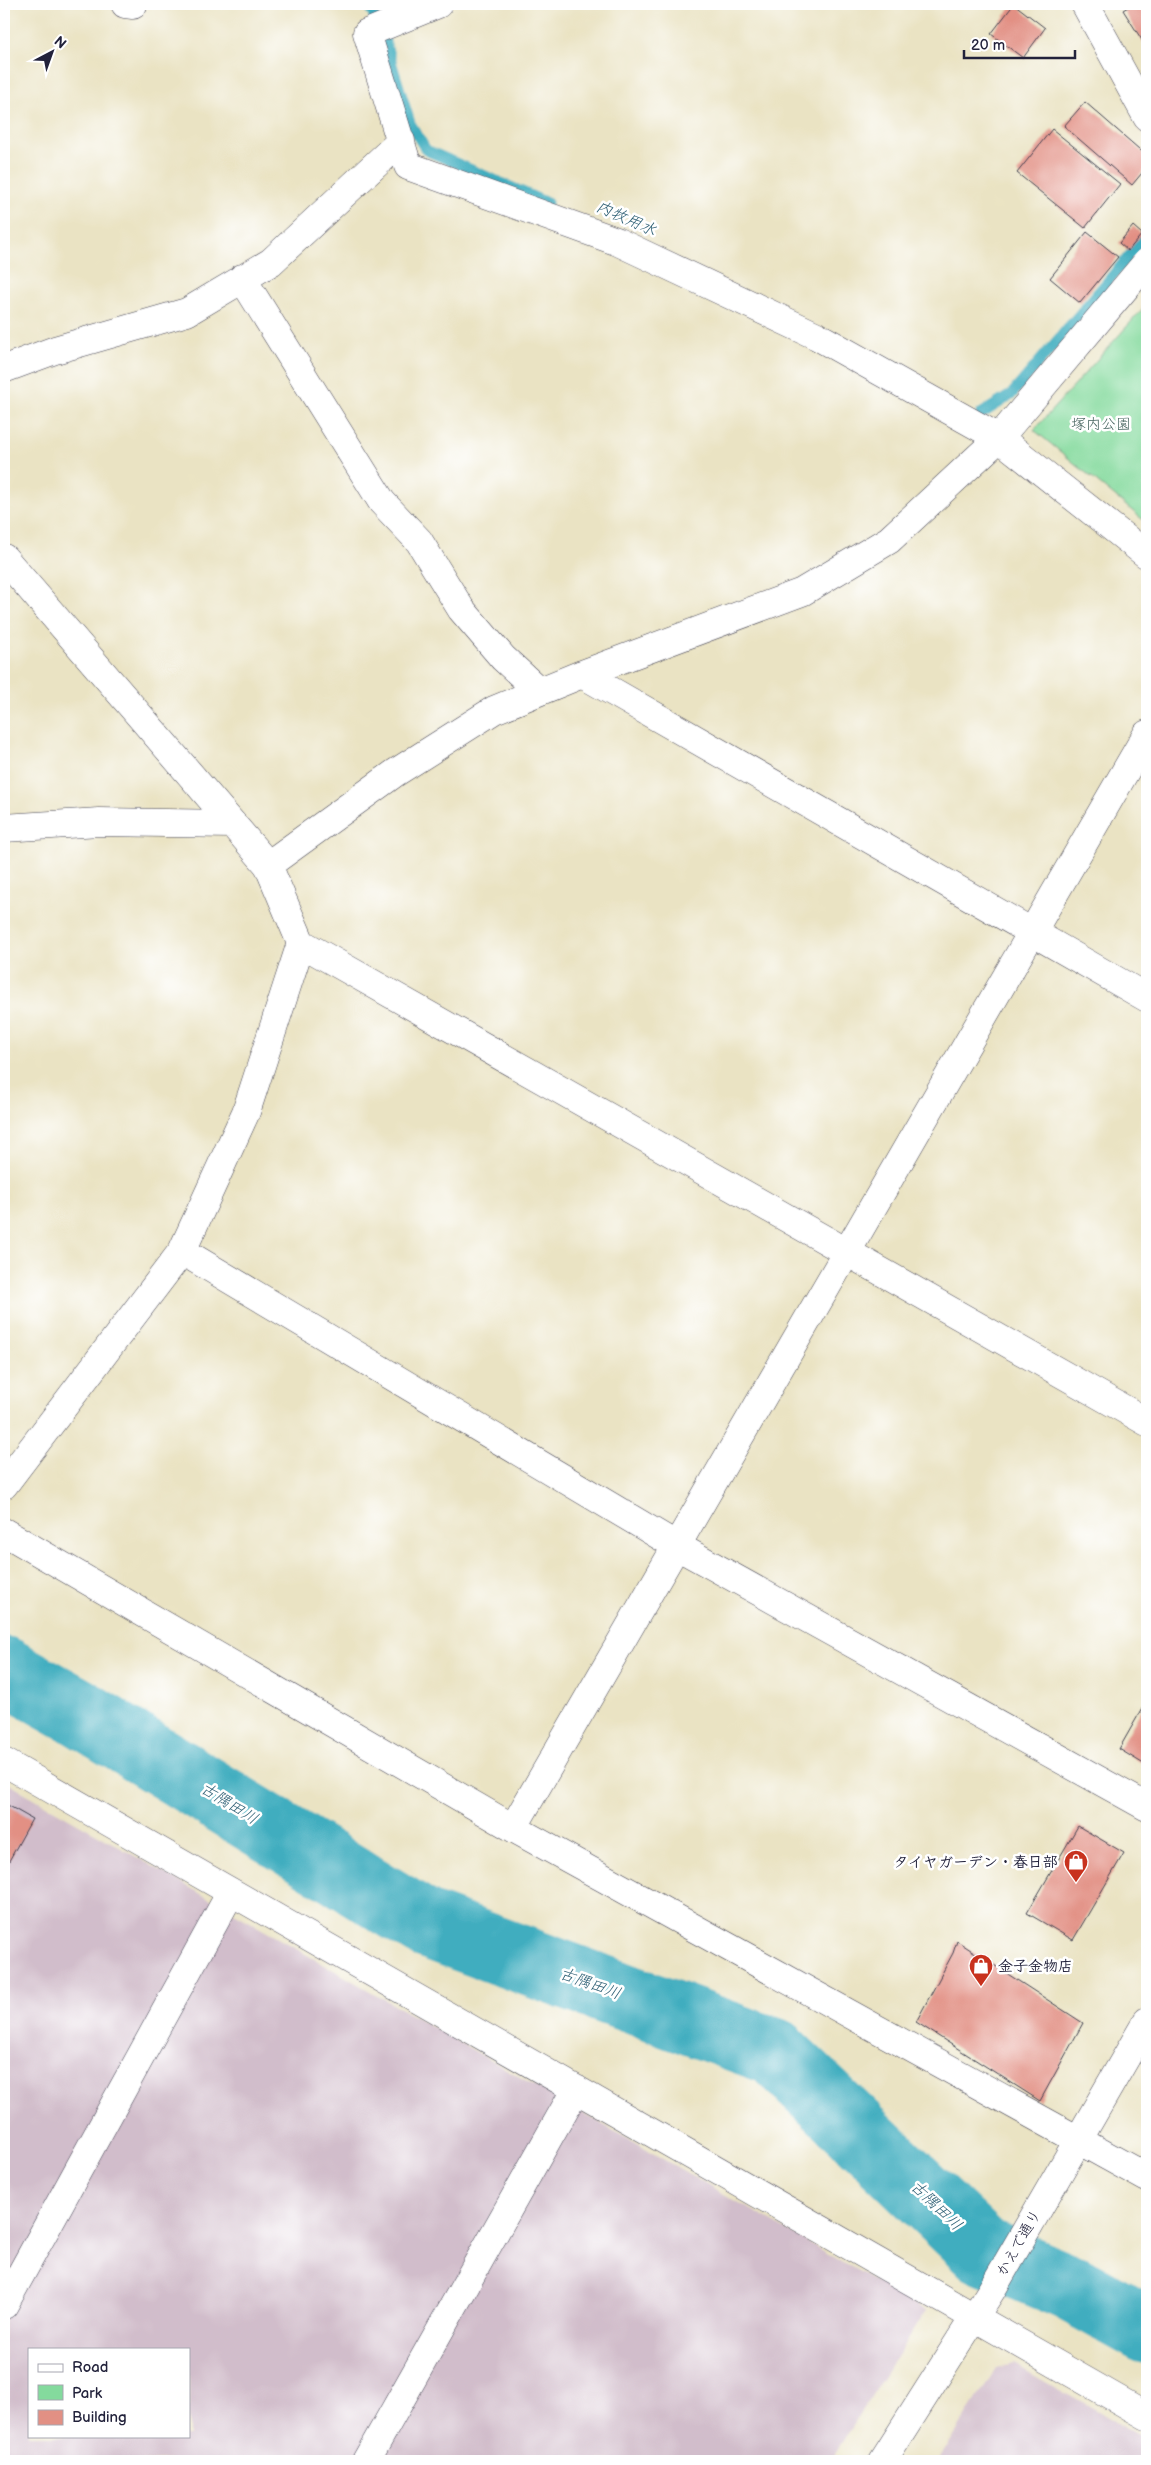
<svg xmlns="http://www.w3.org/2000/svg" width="1151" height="2465" font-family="'Balsamiq Sans','Klee One',sans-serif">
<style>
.industrial{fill:#d1bdcb;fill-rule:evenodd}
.green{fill:#84da9d;stroke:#537e6c}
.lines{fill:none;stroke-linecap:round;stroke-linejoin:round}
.stream{stroke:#40adbf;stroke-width:11}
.river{stroke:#40adbf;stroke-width:68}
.building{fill:#e29084}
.minor-casing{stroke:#403f4f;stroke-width:29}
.minor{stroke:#fff;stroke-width:28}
.labels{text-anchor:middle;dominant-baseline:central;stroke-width:5;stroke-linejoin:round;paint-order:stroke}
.park-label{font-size:15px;fill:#44625d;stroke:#fff}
.poi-label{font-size:15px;font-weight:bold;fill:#22223b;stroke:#fff;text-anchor:end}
.street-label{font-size:15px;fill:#22223b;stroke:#fff}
.water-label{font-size:16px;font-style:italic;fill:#306176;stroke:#fff}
</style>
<rect width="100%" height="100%" fill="#fff"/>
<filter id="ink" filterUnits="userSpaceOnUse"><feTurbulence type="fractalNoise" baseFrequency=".02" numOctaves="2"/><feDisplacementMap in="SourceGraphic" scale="10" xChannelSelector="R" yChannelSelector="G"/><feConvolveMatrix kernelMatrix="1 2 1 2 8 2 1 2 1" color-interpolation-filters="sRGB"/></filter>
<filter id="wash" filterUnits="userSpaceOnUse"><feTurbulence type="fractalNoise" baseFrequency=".0096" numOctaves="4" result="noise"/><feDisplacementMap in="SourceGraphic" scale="20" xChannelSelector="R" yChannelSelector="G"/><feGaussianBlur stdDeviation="1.12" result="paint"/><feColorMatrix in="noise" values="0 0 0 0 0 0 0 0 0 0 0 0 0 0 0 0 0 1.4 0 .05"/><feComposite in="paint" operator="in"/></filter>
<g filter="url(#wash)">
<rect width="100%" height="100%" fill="#eae3c3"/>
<!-- industrial -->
<path class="industrial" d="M4 1781 926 2310 830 2461H4ZM29 2349H189V2436H29Z
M1014 2364 1147 2440V2461H938L997 2368Z"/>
<!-- green -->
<path class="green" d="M1147 304V523L1034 430Z"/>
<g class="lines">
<!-- stream -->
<path class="stream" d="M368 4 375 18
M384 39 410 123 426 150 547 203
M981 414 1011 395 1147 235"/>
<!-- river -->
<path class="river" d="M4 1670 79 1712 425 1924 775 2052 983 2251 1069 2287 1147 2330"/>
</g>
<g id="blocks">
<!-- building -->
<path class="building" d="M1014 4 1045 28 1023 58 991 34Z
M1133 4H1147V48L1123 10Z
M1085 102 1147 156V167L1132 185 1064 126Z
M1052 129 1120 184 1085 228 1017 173Z
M1133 226 1142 234 1128 251 1119 243Z
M1087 232 1118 257 1080 303 1050 278Z
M1147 1700V1766L1119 1749Z
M4 1803 32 1819 4 1870Z
M1078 1826 1124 1853 1073 1940 1027 1913Z
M957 1941 1083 2023 1040 2101 916 2022 953 1953Z"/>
</g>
</g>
<g filter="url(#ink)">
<use href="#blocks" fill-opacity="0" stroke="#403f4f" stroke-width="1"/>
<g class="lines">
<defs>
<path id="minor" d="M125 4 133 5
M438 4 367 33 408 166 616 241 817 336 999 438 1147 555
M1085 4 1147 117
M242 278 382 502 419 541 461 609 503 658 539 691
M4 369 55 350 187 312 271 262 401 141
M4 558 268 865 301 943 1147 1422
M582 674 1147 998
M4 828 99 822 233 824
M268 865 395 773 494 710 582 674 802 592 889 540 999 438 1147 262
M182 1251 677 1546 1147 1807
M4 1485 182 1251 246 1112 301 943
M4 1532 513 1828 1147 2178
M4 1762 1147 2416
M513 1828 1147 734
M4 2305 231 1892
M366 2461 576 2089
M883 2461 991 2291 1147 2021"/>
</defs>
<!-- minor casing -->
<use href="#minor" class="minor-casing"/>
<!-- minor -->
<use href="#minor" class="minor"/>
</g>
</g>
<!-- icons -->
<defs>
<symbol id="shop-pin" viewBox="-11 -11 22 30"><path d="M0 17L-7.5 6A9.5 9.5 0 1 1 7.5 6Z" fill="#c8321e" stroke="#fff"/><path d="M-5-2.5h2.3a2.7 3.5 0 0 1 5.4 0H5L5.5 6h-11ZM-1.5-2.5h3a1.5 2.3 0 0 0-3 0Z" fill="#fff"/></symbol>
</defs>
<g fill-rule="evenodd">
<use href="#shop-pin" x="1062" y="1848" width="28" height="38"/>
<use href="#shop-pin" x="967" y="1952" width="28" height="38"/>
</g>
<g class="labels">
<!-- park labels -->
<g class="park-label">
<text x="1101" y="424">塚内公園</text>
</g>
<!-- poi labels -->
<g class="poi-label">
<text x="1058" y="1862">タイヤガーデン・春日部</text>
<text x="998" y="1966" text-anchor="start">金子金物店</text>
</g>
<!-- street labels -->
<g class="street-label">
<text transform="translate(1019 2243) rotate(-60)">かえで通り</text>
</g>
<!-- water labels -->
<g class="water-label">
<text transform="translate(626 219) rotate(24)">内牧用水</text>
<text transform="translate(229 1804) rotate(32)">古隅田川</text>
<text transform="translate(590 1984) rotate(20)">古隅田川</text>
<text transform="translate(936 2206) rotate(44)">古隅田川</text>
</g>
</g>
<!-- margin -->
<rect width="1151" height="2465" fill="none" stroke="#fff" stroke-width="20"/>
<!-- legend -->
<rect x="28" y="2348" width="162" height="90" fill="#ffffff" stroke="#a7a7b1"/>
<rect x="38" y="2364" width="25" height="8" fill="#ffffff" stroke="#a7a7b1"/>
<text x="72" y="2372" font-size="15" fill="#22223b">Road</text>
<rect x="38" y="2385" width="25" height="15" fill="#84da9d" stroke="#a7a7b1"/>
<text x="72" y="2398" font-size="15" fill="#22223b">Park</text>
<rect x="38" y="2410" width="25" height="15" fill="#e29084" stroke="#a7a7b1"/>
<text x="72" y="2422" font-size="15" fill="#22223b">Building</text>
<!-- north arrow -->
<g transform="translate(52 52) rotate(41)" stroke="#ffffff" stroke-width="4" paint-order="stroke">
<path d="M0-4L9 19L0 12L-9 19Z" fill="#22223b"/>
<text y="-8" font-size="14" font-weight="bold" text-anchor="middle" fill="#22223b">N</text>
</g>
<!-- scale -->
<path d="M964 50v8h111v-8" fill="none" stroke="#22223b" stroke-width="2.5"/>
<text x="971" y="50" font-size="15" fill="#22223b" stroke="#ffffff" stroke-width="4" paint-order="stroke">20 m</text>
</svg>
